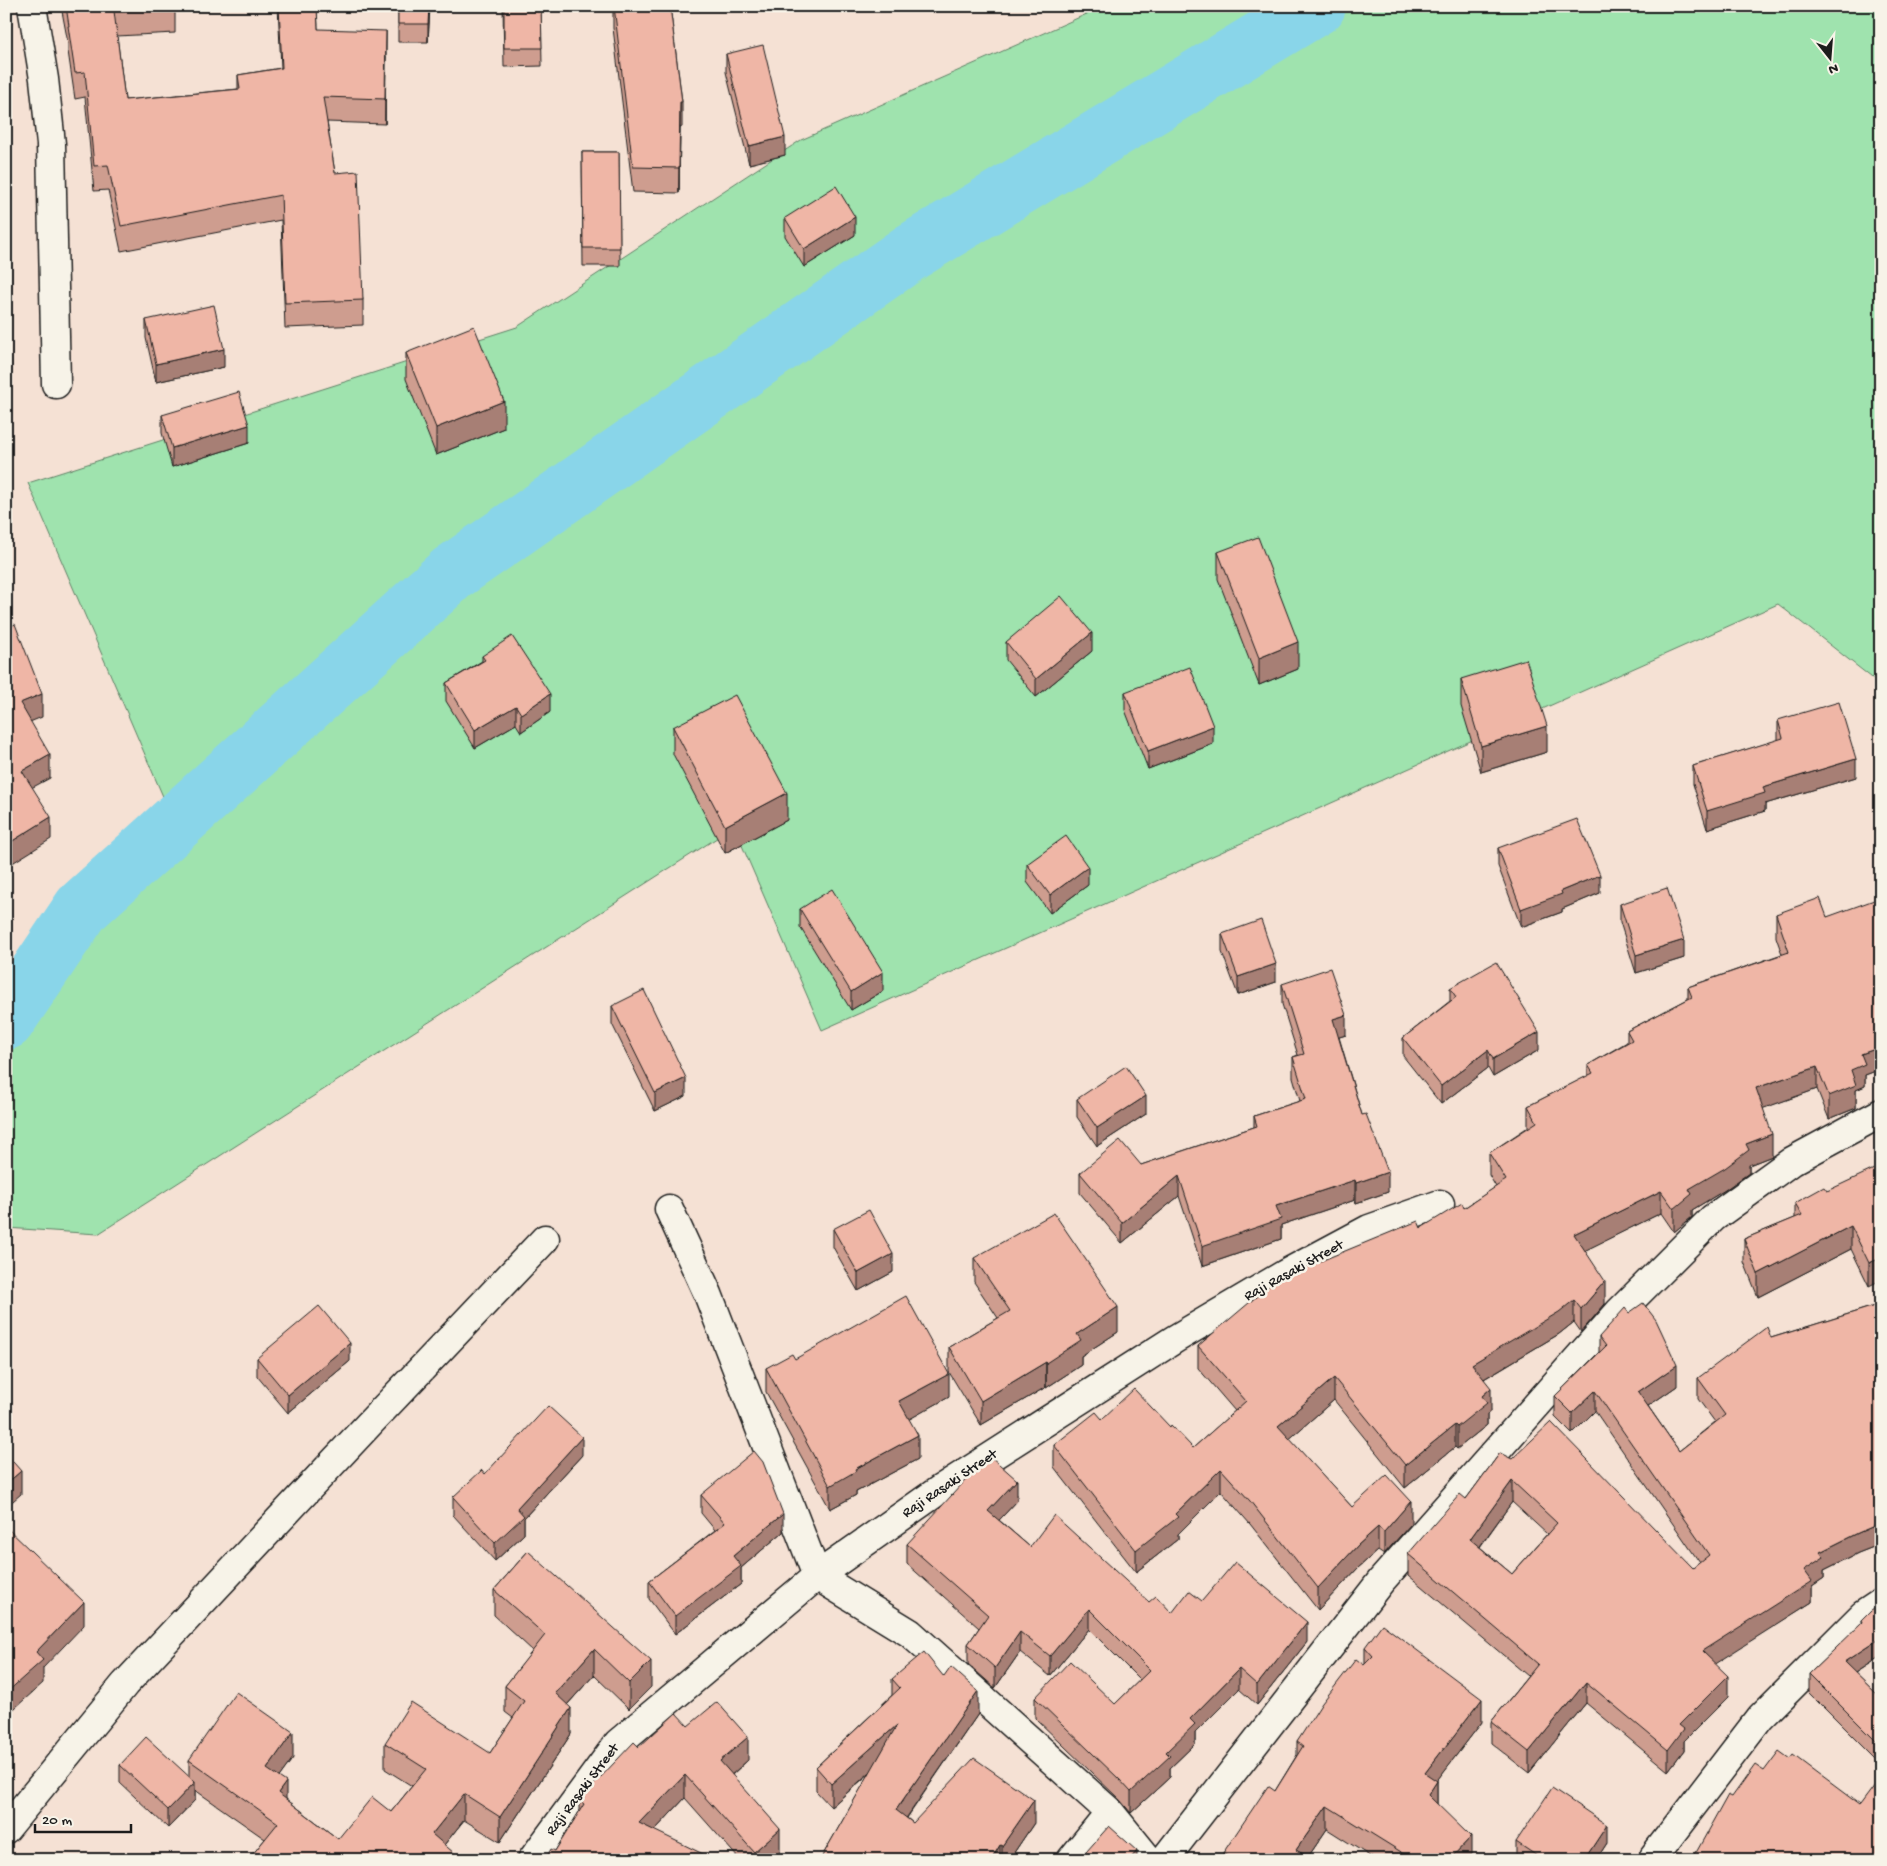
<svg xmlns="http://www.w3.org/2000/svg" width="1887" height="1866" font-family="'Gochi Hand',sans-serif">
<style>
.green{fill:#9fe3ae;stroke:#5e8065}
.lines{fill:none;stroke-linecap:round;stroke-linejoin:round}
.river{stroke:#89d5e9;stroke-width:58}
.minor-casing{stroke:#1c1c1c;stroke-width:31}
.minor{stroke:#f7f3e8;stroke-width:28}
.wall{fill:#ce9d8f;stroke:#1c1c1c;fill-rule:evenodd}
.shaded-wall{fill:#a77f74;stroke:#1c1c1c}
.building{fill:#efb6a6;stroke:#1c1c1c;fill-rule:evenodd}
.labels{text-anchor:middle;dominant-baseline:central;stroke-width:5;stroke-linejoin:round;paint-order:stroke}
.street-label{font-size:15px;fill:#1c1c1c;stroke:#f7f3e8}
</style>
<rect width="100%" height="100%" fill="#f5e1d4"/>
<filter id="ink" filterUnits="userSpaceOnUse"><feTurbulence type="fractalNoise" baseFrequency=".02" numOctaves="2"/><feDisplacementMap in="SourceGraphic" scale="10" xChannelSelector="R" yChannelSelector="G"/><feConvolveMatrix kernelMatrix="1 2 1 2 8 2 1 2 1" color-interpolation-filters="sRGB"/></filter>
<g filter="url(#ink)">
<!-- green -->
<path class="green" d="M1105 6H1881V685L1778 604 822 1030 734 827 98 1234 6 1228V1022L174 822 28 483 517 327 801 140Z"/>
<g class="lines">
<!-- river -->
<path class="river" d="M6 1021 82 908 452 573 911 252 1317 6"/>
<defs>
<path id="minor" d="M32 6 44 79 51 144 56 384
M669 1209 708 1294 817 1576 910 1633 1110 1812 1149 1860
M6 1829 125 1684 371 1422 545 1239
M532 1860 618 1743 817 1576 942 1488 1175 1339 1285 1274 1369 1229 1440 1204
M1071 1860 1110 1812
M1164 1860 1381 1581 1619 1312 1713 1218 1792 1161 1881 1113
M1651 1860 1760 1718 1863 1615 1881 1603"/>
</defs>
<!-- minor casing -->
<use href="#minor" class="minor-casing"/>
<!-- minor -->
<use href="#minor" class="minor"/>
</g>
<!-- wall -->
<path class="wall" d="M61 6H175V33L117 36 125 100 238 89V75L281 68 278 6H317L318 29 386 56 385 124 327 122 335 173 363 300V325L285 328 281 220 121 251 108 190 94 191 85 97 75 99 68 51V43Z
M398 6H430L428 42H398Z
M503 6H541L542 66 504 67Z
M613 6H670L682 102V127L680 128 679 193 633 192 613 28Z
M726 54 785 155 749 164 726 72Z
M582 152H619L620 266H583Z
M785 218 855 235 804 267 785 236Z
M146 320 224 367 156 382 146 338Z
M406 353 504 428 436 455 406 379Z
M162 415 249 443 172 467 162 433Z
M1218 552 1298 669 1259 685 1218 579Z
M1006 642 1092 651 1036 697 1006 660Z
M482 656 550 712 521 732 516 724 475 748 446 701V683L482 661Z
M1461 679 1547 752 1481 772 1461 706Z
M1125 692 1213 744 1148 769 1125 710Z
M1778 720 1856 777 1765 804V811L1707 829 1693 784V766L1778 740Z
M673 727 787 820 725 853 673 754Z
M1498 848 1600 893 1562 909V912L1521 927 1498 866Z
M1027 864 1088 885 1050 913 1027 882Z
M1620 904 1684 958 1636 973 1620 922Z
M800 909 883 991 851 1010 800 927Z
M1881 909V1069L1865 1075V1086L1856 1090V1108L1829 1119 1817 1089 1763 1108 1772 1156 1749 1165V1173L1725 1190 1692 1210V1217L1674 1232 1661 1213 1585 1250 1605 1304 1581 1332 1574 1322 1559 1334 1484 1379 1491 1411 1487 1414V1425L1457 1449 1455 1447 1405 1488 1334 1400 1289 1439 1352 1507 1411 1524 1384 1554 1378 1550 1358 1568 1318 1610 1250 1524 1221 1491 1178 1534V1539L1136 1572 1054 1467V1445L1102 1419 1170 1427 1193 1448 1235 1411 1198 1368V1346L1294 1272 1421 1228 1464 1208 1496 1187 1489 1175V1153L1528 1127V1106L1588 1076V1065L1627 1042V1031L1688 999V987L1782 954 1776 937V914L1827 917Z
M1222 934 1276 982 1238 995 1222 952Z
M1282 984 1346 1035 1339 1037 1362 1115 1388 1192 1356 1203 1355 1200 1281 1225V1239L1202 1266 1179 1196 1122 1243 1080 1193V1173L1141 1165 1254 1127V1116L1300 1101 1293 1077V1057L1298 1055 1282 1004Z
M1450 988 1539 1050 1493 1077 1488 1068 1441 1104 1403 1056V1038L1450 1001Z
M612 1006 686 1096 655 1111 612 1024Z
M1077 1099 1146 1114 1097 1146 1077 1117Z
M1881 1182 1869 1286 1851 1249 1758 1297 1744 1262V1239L1795 1218V1203L1827 1191Z
M833 1229 893 1272 858 1291 833 1247Z
M974 1258 1118 1332 1081 1356V1365L1046 1388V1387L981 1425 949 1372V1347L998 1318 974 1282Z
M1881 1304V1544L1858 1553 1824 1570V1578L1812 1586V1602L1714 1663 1728 1697 1684 1741V1750L1668 1771 1586 1703 1529 1773 1491 1743V1722L1528 1676 1408 1575V1554L1466 1499 1500 1453 1693 1568 1700 1563 1595 1411 1572 1434 1555 1417V1396L1599 1352V1337L1677 1386 1648 1406 1679 1451 1715 1422 1698 1399V1378L1771 1338ZM1512 1502 1547 1534 1512 1574 1480 1547Z
M257 1358 350 1361 288 1413 257 1376Z
M795 1359 949 1397 909 1419 918 1459 856 1492V1495L830 1509 766 1392V1368Z
M582 1455 524 1518V1534L495 1561 453 1515V1497L485 1474Z
M701 1495 783 1532 741 1568V1584L675 1634 649 1599V1581L715 1530 701 1513Z
M1017 1501 999 1520 1030 1547 1172 1613 1202 1601 1307 1642 1257 1705 1239 1689 1195 1733V1744L1170 1768V1777L1131 1813 1120 1800 1035 1718V1698L1115 1704 1140 1680 1089 1629 1050 1676 1020 1652 995 1688 968 1664V1644L979 1628 907 1564V1544Z
M528 1551 651 1687 629 1709 594 1675 567 1705 571 1734 500 1842 464 1820 444 1845 462 1860H248L265 1839 195 1790V1800L168 1828 120 1783V1765L189 1776V1760L293 1758 279 1777 286 1799 338 1839 391 1812 412 1786 385 1769V1743L490 1753 513 1718 505 1712V1686L533 1651 494 1615V1590Z
M1881 1605V1656L1855 1673 1881 1698V1757L1877 1760 1809 1692V1674L1861 1625V1621Z
M1365 1647 1482 1722 1437 1780V1804L1471 1860H1376L1327 1829 1308 1857 1314 1860H1223V1853L1275 1791 1297 1755V1742L1365 1664Z
M944 1677 978 1714 907 1818 913 1823H1034L1009 1860H820L870 1773 831 1807 816 1791V1767L892 1695V1679Z
M688 1726 748 1760 732 1775 780 1852 772 1860H740L685 1798 654 1831 705 1860 555 1851 579 1812V1800L639 1747Z
M1516 1842 1607 1843 1596 1860H1516Z"/>
<!-- shaded-wall -->
<path class="shaded-wall" d="M429 6H430L428 42V24Z
M386 31V56L385 124V99Z
M680 102V128L679 193V168Z
M785 137V155L749 164V146Z
M855 217V235L804 267V249Z
M224 349V367L156 382V364Z
M504 401V428L436 455V428Z
M249 425V443L172 467V448Z
M1092 633V651L1036 697V679Z
M1298 642V669L1259 685V658Z
M42 694V717L20 726V703Z
M550 694V712L521 732V714Z
M516 706V724L475 748V730Z
M1213 726V744L1148 769V751Z
M1547 726V752L1481 772V746Z
M50 755V778L22 793V771Z
M1856 759V777L1765 804V811L1707 829V811L1763 787Z
M787 793V820L725 853V826Z
M51 817V839L6 867V845Z
M1088 867V885L1050 913V895Z
M1600 875V893L1562 909V912L1521 927V909L1561 891Z
M1684 940V958L1636 973V955Z
M1276 964V982L1238 995V977Z
M883 972V991L851 1010V992Z
M1346 1015V1035L1333 1039V1019Z
M1539 1032V1050L1493 1077V1059Z
M1881 1047V1069L1865 1075V1086L1856 1090V1108L1829 1119V1096L1851 1070 1861 1054Z
M1488 1050V1068L1441 1104V1086Z
M1817 1067V1089L1756 1111V1088Z
M686 1078V1096L655 1111V1093Z
M1146 1096V1114L1097 1146V1128Z
M1772 1134V1156L1749 1165V1173L1725 1190 1692 1210V1217L1674 1232V1209L1689 1189 1746 1144Z
M1388 1172V1192L1356 1203V1183Z
M1179 1176V1196L1122 1243V1223Z
M1355 1180V1200L1281 1225V1239L1202 1266V1246L1276 1206Z
M1661 1191V1213L1574 1256V1234Z
M1851 1226V1249L1758 1297V1274Z
M893 1254V1272L858 1291V1273Z
M1881 1258V1280L1869 1286V1263Z
M1605 1281V1304L1581 1332V1309Z
M1574 1300V1322L1559 1334 1472 1386V1364Z
M1118 1307V1332L1081 1356V1365L1046 1388V1363L1077 1334Z
M350 1343V1361L288 1413V1395Z
M1046 1362V1387L981 1425V1401Z
M1677 1365V1386L1638 1413V1392Z
M949 1374V1397L899 1425V1401Z
M1334 1378V1400L1278 1449V1426Z
M1491 1388V1411L1487 1414V1425L1457 1449V1427L1482 1396Z
M1595 1391V1411L1572 1434V1413Z
M1455 1425V1447L1405 1488V1465Z
M918 1435V1459L856 1492V1495L830 1509V1486L855 1469Z
M582 1437V1455L524 1518V1534L495 1561V1543L517 1508Z
M1221 1469V1491L1178 1534V1539L1136 1572V1550L1175 1514Z
M21 1471V1494L6 1507V1484Z
M1017 1480V1501L988 1532V1511Z
M1512 1481V1502L1470 1560V1539Z
M1411 1501V1524L1384 1554V1532Z
M783 1514V1532L741 1568V1584L675 1634V1616L733 1556Z
M1881 1523V1544L1858 1553 1824 1570V1578L1812 1586V1602L1702 1672V1651L1804 1570 1820 1552 1858 1533Z
M1378 1527V1550L1358 1568 1318 1610V1588L1358 1545Z
M84 1602V1625L43 1668V1683L6 1716V1693L36 1652Z
M1089 1609V1629L1050 1676V1656Z
M1307 1622V1642L1257 1705V1685Z
M1020 1632V1652L995 1688V1668Z
M1881 1638V1656L1844 1680V1662Z
M594 1649V1675L555 1718V1693Z
M651 1661V1687L629 1709V1683Z
M1239 1669V1689L1195 1733V1744L1170 1768V1777L1131 1813V1792L1166 1752 1190 1719Z
M1728 1676V1697L1684 1741V1750L1668 1771V1750L1679 1725Z
M1586 1682V1703L1529 1773V1752Z
M978 1691V1714L896 1833V1810Z
M1482 1699V1722L1425 1796V1773Z
M571 1708V1734L500 1842V1817Z
M8 1722V1745L6 1747V1724Z
M897 1725V1748L831 1807V1784Z
M293 1732V1758L267 1794V1769Z
M748 1737V1760L720 1785V1761Z
M1881 1738V1757L1877 1760V1742Z
M685 1775V1798L639 1847V1823Z
M1437 1781V1804L1428 1795Z
M195 1782V1800L168 1828V1810Z
M286 1782V1807L278 1793Z
M464 1794V1820L432 1860V1834Z
M1034 1800V1823L1009 1860H1002V1846Z
M1327 1806V1829L1306 1860 1296 1850Z
M1607 1825V1843L1596 1860H1584Z
M780 1829V1852L772 1860H754V1852Z
M1471 1837V1860H1449Z
M1000 1845V1860H991Z
M1137 1851V1860H1129Z"/>
<!-- building -->
<path class="building" d="M66 6H175V7L114 11 125 100 240 89 238 75 282 68 279 6H317L318 29 386 31 385 99 323 97 335 173 358 171 363 300 285 303 281 195 121 226 108 165 94 166 85 72 75 73 68 26H69Z
M398 6H429L428 24H398Z
M504 6H541L542 48H504Z
M614 6H670L682 102H680L679 168 633 167Z
M763 45 785 137 749 146 726 54Z
M582 152H619L620 248H583Z
M836 186 855 217 804 249 785 218Z
M214 305 224 349 156 364 146 320Z
M474 326 504 401 436 428 406 353Z
M239 392 249 425 172 448 162 415Z
M1258 537 1298 642 1259 658 1218 552Z
M1061 596 1092 633 1036 679 1006 642Z
M6 611 11 626 15 624 42 694 20 703 50 755 22 771 51 817 6 845Z
M512 636 550 694 521 714 516 706 475 730 446 683 485 660 482 656Z
M1526 659 1547 726 1481 746 1461 679Z
M1190 667 1213 726 1148 751 1125 692Z
M735 695 787 793 725 826 673 727Z
M1839 702 1856 759 1763 787 1765 793 1707 811 1693 766 1783 738 1778 720Z
M1577 819 1600 875 1561 891 1562 894 1521 909 1498 848Z
M1066 836 1088 867 1050 895 1027 864Z
M1667 888 1684 940 1636 955 1620 904Z
M832 889 883 972 851 992 800 909Z
M1820 898 1827 917 1877 899 1881 909V1047L1861 1054 1865 1064 1851 1070 1856 1085 1829 1096 1817 1067 1756 1088 1772 1134 1746 1144 1749 1150 1725 1168 1689 1189 1692 1194 1674 1209 1661 1191 1574 1234 1605 1281 1581 1309 1574 1300 1559 1312 1472 1364 1491 1388 1482 1396 1487 1403 1457 1427 1455 1425 1405 1465 1334 1378 1278 1426 1352 1507 1387 1475 1411 1501 1384 1532 1378 1527 1358 1545 1318 1588 1250 1501 1221 1469 1175 1514 1178 1517 1136 1550 1054 1445 1096 1412 1102 1419 1134 1389 1170 1427 1171 1425 1193 1448 1246 1401 1198 1346 1269 1286 1292 1269 1294 1272 1418 1221 1421 1228 1462 1203 1464 1208 1506 1180 1489 1153 1537 1122 1528 1106 1593 1073 1588 1065 1632 1040 1627 1031 1692 997 1688 987 1789 952 1776 914Z
M1261 920 1276 964 1238 977 1222 934Z
M1496 962 1539 1032 1493 1059 1488 1050 1441 1086 1403 1038 1456 997 1450 988Z
M1330 968 1346 1015 1333 1019 1362 1115 1366 1114 1388 1172 1356 1183 1355 1180 1276 1206 1281 1219 1202 1246 1179 1176 1122 1223 1080 1173 1120 1140 1141 1165 1257 1126 1254 1116 1306 1099 1293 1057 1304 1054 1282 984Z
M644 990 686 1078 655 1093 612 1006Z
M1126 1066 1146 1096 1097 1128 1077 1099Z
M1874 1169 1881 1182V1258L1869 1263 1851 1226 1758 1274 1744 1239 1802 1215 1795 1203 1824 1187 1827 1191Z
M869 1210 893 1254 858 1273 833 1229Z
M1054 1213 1118 1307 1077 1334 1081 1340 1046 1363V1362L981 1401 949 1347 1010 1311 974 1258Z
M906 1296 949 1374 899 1401 918 1435 855 1469 856 1471 830 1486 766 1368 792 1354 795 1359Z
M1643 1303 1656 1320 1677 1365 1638 1392 1679 1451 1725 1415 1698 1378 1767 1327 1771 1338 1881 1304V1523L1858 1533 1820 1552 1824 1557 1804 1570 1812 1581 1702 1651 1728 1676 1679 1725 1684 1729 1668 1750 1586 1682 1529 1752 1491 1722 1538 1664 1408 1554 1460 1494 1466 1499 1500 1453 1512 1459 1551 1422 1693 1568 1709 1555 1595 1391 1572 1413 1555 1396 1606 1346 1599 1337 1625 1308 1629 1313ZM1512 1481 1557 1523 1512 1574 1470 1539Z
M319 1306 350 1343 288 1395 257 1358Z
M548 1406 582 1437 517 1508 524 1516 495 1543 453 1497 482 1470 485 1474Z
M754 1451 763 1462 783 1514 733 1556 741 1566 675 1616 649 1581 725 1523 701 1495Z
M6 1454 21 1471 6 1484Z
M990 1456 1017 1480 988 1511 1030 1547 1054 1515 1149 1602 1156 1596 1172 1613 1189 1591 1202 1601 1235 1562 1307 1622 1257 1685 1239 1669 1190 1719 1195 1724 1166 1752 1170 1756 1131 1792 1120 1780 1035 1698 1070 1661 1115 1704 1150 1670 1089 1609 1050 1656 1020 1632 995 1668 968 1644 988 1615 907 1544 985 1459Z
M6 1527 84 1602 36 1652 43 1660 6 1693Z
M528 1551 651 1661 629 1683 594 1649 555 1693 571 1708 500 1817 464 1794 432 1834 462 1860H420L415 1856 412 1860H248L278 1823 189 1760 236 1692 293 1732 267 1769 286 1782 278 1793 338 1839 372 1797 391 1812 426 1769 385 1743 411 1702 490 1753 524 1701 505 1686 545 1635 494 1590Z
M1881 1605V1638L1844 1662 1881 1698V1738L1877 1742 1809 1674 1862 1623 1861 1621 1871 1611Z
M1382 1624 1482 1699 1425 1773 1437 1781 1428 1795 1471 1837 1449 1860H1402L1406 1855 1327 1806 1296 1850 1314 1860H1233L1223 1853 1268 1786 1275 1791 1303 1746 1297 1742 1322 1703 1356 1659 1364 1665 1373 1656 1365 1647Z
M924 1652 944 1677 951 1667 978 1691 896 1810 913 1823 974 1758 1034 1800 1002 1846 1000 1845 991 1860H820L897 1725 831 1784 816 1767 900 1688 892 1679Z
M717 1702 748 1737 720 1761 780 1829 754 1852 685 1775 639 1823 705 1855 703 1860H545L551 1849 555 1851 584 1804 579 1800 634 1742 639 1747 676 1713 688 1726Z
M146 1737 195 1782 168 1810 120 1765Z
M1779 1751 1790 1759 1793 1755 1860 1805 1881 1777V1860H1692L1728 1795 1732 1797 1755 1765 1764 1771Z
M1552 1788 1607 1825 1584 1860H1543L1516 1842Z
M1109 1826 1137 1851 1129 1860H1079Z"/>
</g>
<g class="labels">
<!-- street labels -->
<g class="street-label">
<text transform="translate(1294 1271) rotate(-29)">Raji Rasaki Street</text>
<text transform="translate(950 1484) rotate(-34)">Raji Rasaki Street</text>
<text transform="translate(583 1790) rotate(-53)">Raji Rasaki Street</text>
</g>
</g>
<!-- margin -->
<rect width="1887" height="1866" fill="none" stroke="#f7f3e8" stroke-width="25"/>
<rect x="12" y="12" width="1862" height="1841" fill="none" stroke="#1c1c1c" stroke-width="2" filter="url(#ink)"/>
<!-- north arrow -->
<g transform="translate(1830 58) rotate(163)" stroke="#f7f3e8" stroke-width="4" paint-order="stroke">
<path d="M0-4L9 19L0 12L-9 19Z" fill="#1c1c1c"/>
<text y="-8" font-size="14" font-weight="bold" text-anchor="middle" fill="#1c1c1c">N</text>
</g>
<!-- scale -->
<path d="M35 1824v8h96v-8" fill="none" stroke="#1c1c1c" stroke-width="2.5"/>
<text x="42" y="1824" font-size="15" fill="#1c1c1c" stroke="#f7f3e8" stroke-width="4" paint-order="stroke">20 m</text>
</svg>
